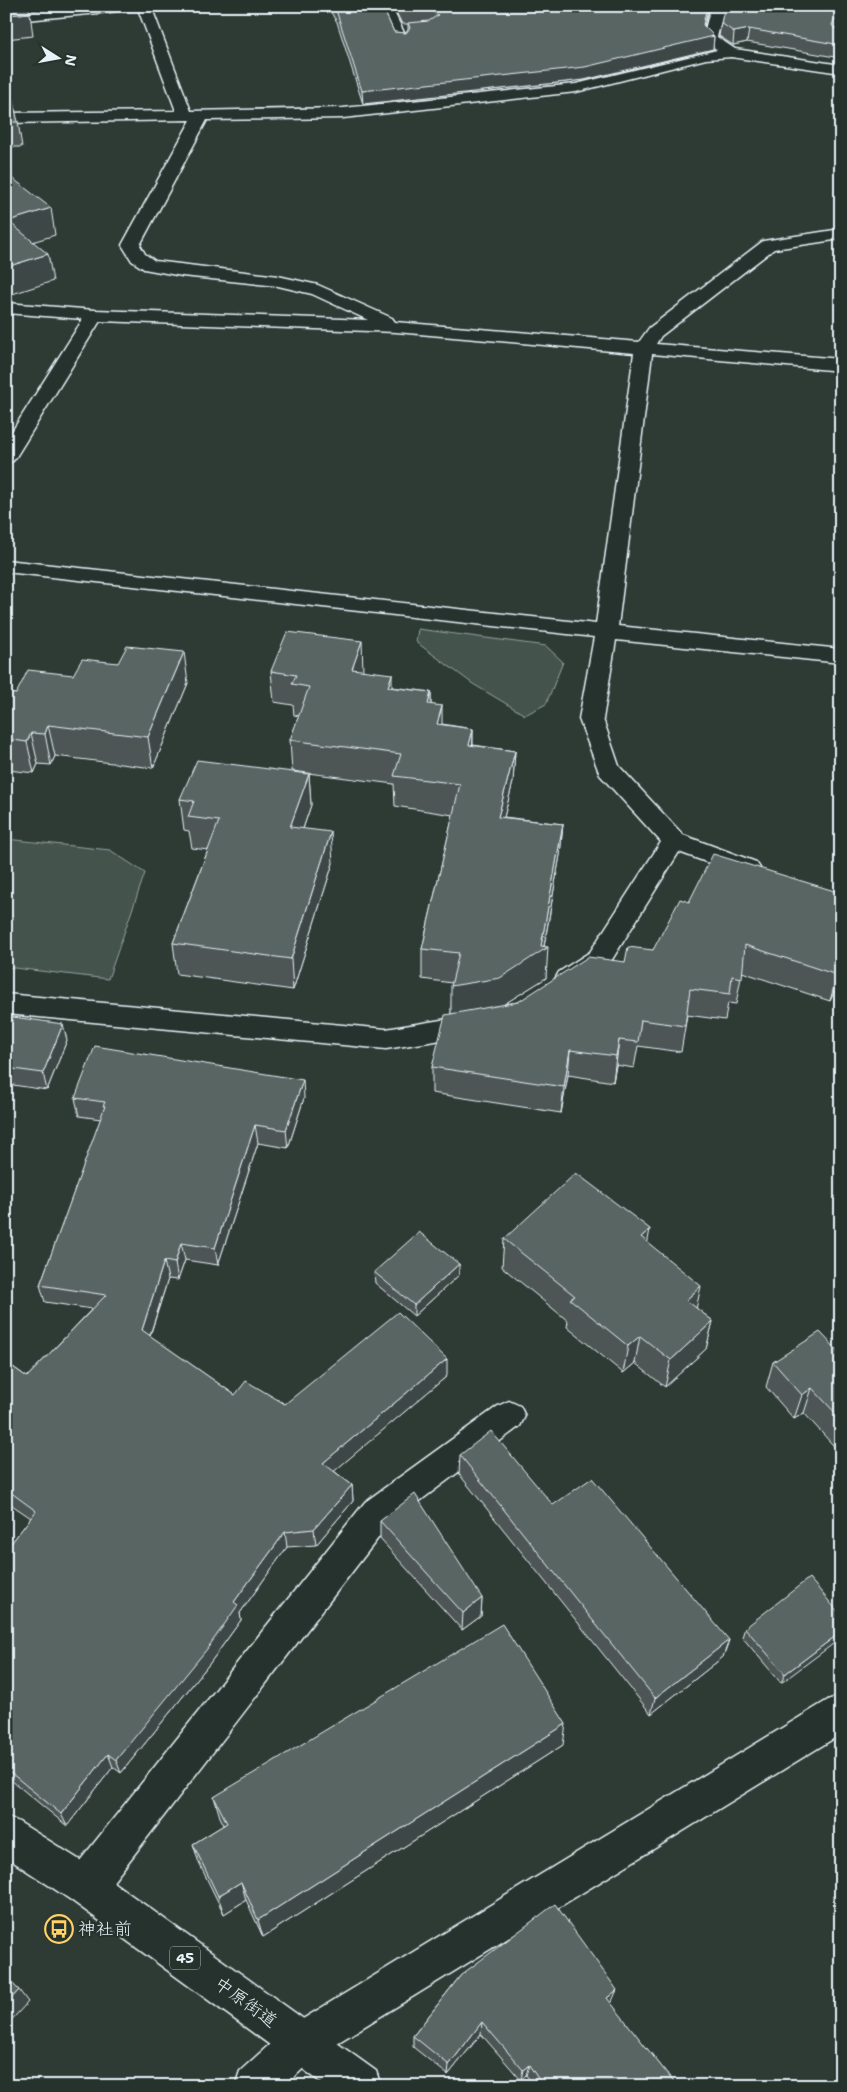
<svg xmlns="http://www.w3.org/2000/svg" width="847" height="2092" font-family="'Shantell Sans','Klee One',sans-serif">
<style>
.green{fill:#45524e;stroke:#96a2a3}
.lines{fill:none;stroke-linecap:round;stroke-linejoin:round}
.minor-casing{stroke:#e8f1f8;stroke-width:3}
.major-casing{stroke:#e8f1f8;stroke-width:3}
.minor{fill:#26332d;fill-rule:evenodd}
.major{fill:#26332d;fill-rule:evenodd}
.wall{fill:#4d5755;stroke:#e8f1f8}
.shaded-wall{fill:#3e4745;stroke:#e8f1f8}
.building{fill:#596563;stroke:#e8f1f8}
.labels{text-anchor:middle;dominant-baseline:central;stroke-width:4.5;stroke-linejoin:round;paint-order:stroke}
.shield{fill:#26332d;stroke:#aeb8bb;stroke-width:1}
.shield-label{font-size:14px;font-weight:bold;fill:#e8f1f8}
.near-poi-label{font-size:18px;fill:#e8f1f8;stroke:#26332d;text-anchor:start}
.near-street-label{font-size:18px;fill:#e8f1f8;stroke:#26332d}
</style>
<rect width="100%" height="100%" fill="#2e3b35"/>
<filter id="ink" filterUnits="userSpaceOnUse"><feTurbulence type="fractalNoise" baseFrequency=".02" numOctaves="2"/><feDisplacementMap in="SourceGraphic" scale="10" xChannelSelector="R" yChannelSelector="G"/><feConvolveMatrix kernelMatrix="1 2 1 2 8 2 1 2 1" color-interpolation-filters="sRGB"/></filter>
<g filter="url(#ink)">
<!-- green -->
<path class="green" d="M418 629 546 646 563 662 546 704 525 715 473 684 416 642Z
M6 839 110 850 145 873 108 979 6 967Z"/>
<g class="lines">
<defs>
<path id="minor" d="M84 6H137L130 10 6 22V14Z
M137 6H151L191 111 343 108 576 84 717 50 703 38 711 6H725L717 37 735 49 841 65V73L731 57 706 59 576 92 343 118 207 120 140 245 145 254 155 261 278 276 318 285 392 318 395 322 639 342 649 328 763 241 841 229V239L774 249 661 336 656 344 841 359V371L652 354 618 626 841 649V663L616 640 603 719 619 766 683 835 756 862 760 868 756 874 747 877 679 852 608 966 577 986 568 989 559 986 555 979 559 972 590 952 661 842 600 775 579 719 594 637 6 572V560L596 624 634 353 396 332 100 321 16 457 13 461 6 463V441L83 319 6 313V303L95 310 368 320 312 294 278 286 182 276 144 269 132 261 122 245 191 120 6 123V113L176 111Z
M377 6H391L408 41 406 44H396Z
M6 994 386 1029 478 1014 488 1017 492 1024 488 1031 478 1034 386 1049 6 1014Z
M509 1401 520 1406 525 1416 520 1426 389 1524 99 1900 85 1905 71 1900 66 1886 71 1872 365 1502 498 1406Z
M841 1695V1734L316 2056 285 2086H235L240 2071 288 2028 828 1700Z"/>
<path id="major" d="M6 1816 19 1822 99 1872 376 2071 381 2086H326L71 1900 6 1857Z"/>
</defs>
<!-- minor casing -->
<use href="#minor" class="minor-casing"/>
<!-- major casing -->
<use href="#major" class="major-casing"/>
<!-- minor -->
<use href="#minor" class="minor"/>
<!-- major -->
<use href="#major" class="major"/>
</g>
<!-- wall -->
<path class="wall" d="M327 6H382L394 32 406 33 408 30V24H402L393 6H709L704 26 714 36 713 49 584 80 363 104 337 22Z
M841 6V58L747 42 733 45 719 36 721 23Z
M6 75 11 100 18 122 22 147H6Z
M271 671H363L392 687 431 692V705L442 724 473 729V745L515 751 513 782 504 817 563 824 560 855 544 947 546 978 504 1004 518 1002 625 962 653 950 689 902 841 893V977L830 1001 742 972 736 1004 728 1003 725 1020 687 1015 681 1052 638 1046 634 1068 616 1065 613 1082 568 1075 561 1113 432 1093V1067L451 1014 452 983 422 979V949L453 815 395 806 394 784 292 771 290 740 299 716 294 715 293 705 274 702Z
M73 675 188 683 153 768 55 756 51 765 38 764 34 773 8 770 6 773V693L16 694Z
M309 774 311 805 303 829 333 863 293 990 177 974 173 943 208 850 192 848 189 831 184 830 180 799Z
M6 1016 67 1040 47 1090 6 1084Z
M75 1098H304L288 1148 258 1143 218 1265 185 1260 178 1280 168 1279 150 1336 235 1395 285 1404 447 1376 334 1471 352 1485 353 1501 316 1545 287 1547 240 1613 241 1620 210 1663 121 1773 113 1767 67 1826 6 1776V1550L31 1518 6 1501V1362L27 1377 92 1309 45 1302 40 1285 101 1119 79 1116Z
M504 1239 648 1243 696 1308 713 1321 706 1349 665 1387 635 1363 623 1373 567 1327 568 1321 502 1267Z
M459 1264V1275L414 1316 375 1283 374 1272Z
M841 1354V1454L804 1413 794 1419 766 1387 773 1362Z
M460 1455 553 1505 729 1640 723 1657 651 1714 459 1474Z
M380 1521 482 1598 481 1616 462 1630 380 1539Z
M841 1615 781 1683 742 1637 745 1628Z
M563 1745 263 1937 246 1900 224 1914 199 1863 193 1844 224 1825 220 1817 214 1797Z
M461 1975 612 2001 610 2003 677 2086H534L526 2075 521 2080 481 2034 448 2075 413 2047V2036Z"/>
<!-- shaded-wall -->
<path class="shaded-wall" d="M707 6H709L701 38 703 25Z
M30 13 33 36 6 39V15Z
M841 19V32L829 38 832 25 834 20Z
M749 29 747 42 733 45 734 32Z
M714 36 713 49 584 80 363 104 362 91Z
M51 208 55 235 13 248 8 221Z
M48 254 53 281 6 296V267Z
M362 641 363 672 352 669Z
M184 652 188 683 153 768 148 737Z
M392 674V705L388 687Z
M431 692V723L428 704Z
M442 706V737L437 724Z
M48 725 55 756 51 765 45 734Z
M473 729 472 760 469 745Z
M31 733 38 764 34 773 27 742Z
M515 751 513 782 496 848 498 817Z
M6 763 8 770 6 773Z
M309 774 311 805 293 858 290 827Z
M563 824 560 855 543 951 548 947 546 978 498 1008 451 1016V986L541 946Z
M331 832 333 863 293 990 291 959Z
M841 967V977L830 1001 837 975Z
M63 1024 67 1040 47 1090 43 1073Z
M619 1040 616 1065 613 1082 616 1056Z
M570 1050 568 1075 561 1113 564 1087Z
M303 1080 304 1098 288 1148 286 1130Z
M255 1125 258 1143 218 1265 215 1248Z
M650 1229 645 1257 641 1237Z
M181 1243 185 1260 178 1280 175 1263Z
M164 1261 168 1279 146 1347 142 1330Z
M459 1264V1275L414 1316V1305Z
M701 1286 695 1314 686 1300Z
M713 1321 706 1349 665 1387 671 1360Z
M640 1336 635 1363 623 1373 628 1346Z
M447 1359V1376L325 1479 323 1463Z
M812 1388 804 1413 794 1419 802 1395Z
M352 1485 353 1501 316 1545 314 1529Z
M285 1532 287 1547 240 1613 241 1620 210 1663 121 1773 116 1760 234 1602Z
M482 1598 481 1616 462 1630 463 1613Z
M841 1632V1638L781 1683 785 1674Z
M729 1640 723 1657 651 1714 655 1698Z
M566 1724 563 1745 263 1937 258 1920Z
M108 1754 113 1767 67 1826 61 1814Z
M241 1882 246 1900 224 1914 218 1896Z
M19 1990 28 2002 6 2026V2004Z
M617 1990 612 2001 603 2010 607 1998Z
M482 2022 481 2034 448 2075 449 2065Z
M529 2065 526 2075 521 2080 523 2070Z"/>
<!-- building -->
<path class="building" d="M6 6H28L30 13 6 15Z
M334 6H382L394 32 406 33 410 28 408 23 429 21 438 15 429 10 402 11 399 6H707L703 25 714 36 585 67 362 91 336 10Z
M725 6H841V19L834 20 832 25 834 28 841 29V45L749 29 734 32 721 23Z
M6 75 9 86 6 87Z
M6 99 13 100 18 122H6Z
M7 174 51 208 8 221 48 254 6 267V175Z
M287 632 362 641 352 669 392 674 388 687 431 692 428 704 442 706 437 724 473 729 469 745 515 751 498 817 563 824 541 946 548 947 500 978 451 986 459 953 422 949 460 784 394 776 401 754 290 740 309 687 292 684 296 675 271 671Z
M127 646 184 652 148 737 48 725 45 734 31 733 27 742 6 739V693L16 694 28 670 73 675 82 659 118 663Z
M197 760 309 774 290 827 331 832 291 959 173 943 219 821 188 817 194 801 180 799Z
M713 854 841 893V967L837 975 745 945 742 978 732 976 730 994 690 989 685 1026 641 1020 638 1042 619 1040 616 1056 570 1050 564 1087 432 1067 445 1015 518 1002 588 957 625 962 628 947 653 950 680 899 689 902Z
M6 1016 63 1024 43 1073 6 1068Z
M95 1046 303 1080 286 1130 255 1125 215 1248 181 1243 175 1263 164 1261 142 1330 235 1395 246 1381 285 1404 398 1312 447 1359 323 1463 352 1485 314 1529 285 1532 234 1602 238 1605 207 1649 116 1760 108 1754 61 1814 6 1769V1550L36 1511 6 1489V1362L27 1377 106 1295 40 1285 105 1106H103L105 1102 75 1098Z
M576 1173 650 1229 641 1237 701 1286 686 1300 713 1321 671 1360 640 1336 628 1346 570 1299 575 1296 504 1239Z
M419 1232 459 1264 414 1305 374 1272Z
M820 1332 841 1354V1419L812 1388 802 1395 773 1362Z
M491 1431 553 1505 592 1478 729 1640 655 1698 460 1455Z
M415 1494 482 1598 463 1613 380 1521Z
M809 1578 841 1615V1632L785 1674 745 1628Z
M502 1624 566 1724 258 1920 241 1882 218 1896 193 1844 227 1823 214 1797Z
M555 1904 617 1990 607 1998 677 2086H543L529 2065 523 2070 482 2022 449 2065 413 2036 461 1975Z
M6 1977 19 1990 6 2004Z"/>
</g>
<!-- icons -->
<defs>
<symbol id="bus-ring" viewBox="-11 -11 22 22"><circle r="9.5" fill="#26332d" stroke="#ffd166" stroke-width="1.5"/><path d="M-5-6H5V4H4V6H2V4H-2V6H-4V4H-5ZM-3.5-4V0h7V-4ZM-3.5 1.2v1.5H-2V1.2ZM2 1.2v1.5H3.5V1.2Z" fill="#ffd166"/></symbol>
</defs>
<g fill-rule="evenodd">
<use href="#bus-ring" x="43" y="1913" width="32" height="32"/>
</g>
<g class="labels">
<!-- shield labels -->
<rect class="shield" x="170" y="1946.5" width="30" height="23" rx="4"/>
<g class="shield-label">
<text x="185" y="1958">45</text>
</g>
<!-- near-poi labels -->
<g class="near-poi-label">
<text x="78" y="1929">神社前</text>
</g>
<!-- near-street labels -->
<g class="near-street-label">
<text transform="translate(246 2002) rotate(36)">中原街道</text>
</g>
</g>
<!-- margin -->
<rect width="847" height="2092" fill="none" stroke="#26332d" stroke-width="25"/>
<rect x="12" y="12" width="822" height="2067" fill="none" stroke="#e8f1f8" stroke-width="2" filter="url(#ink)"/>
<!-- north arrow -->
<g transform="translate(58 58) rotate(101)" stroke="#26332d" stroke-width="4" paint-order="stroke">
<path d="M0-4L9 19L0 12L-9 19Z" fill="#e8f1f8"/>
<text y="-8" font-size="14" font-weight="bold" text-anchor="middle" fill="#e8f1f8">N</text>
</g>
</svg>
